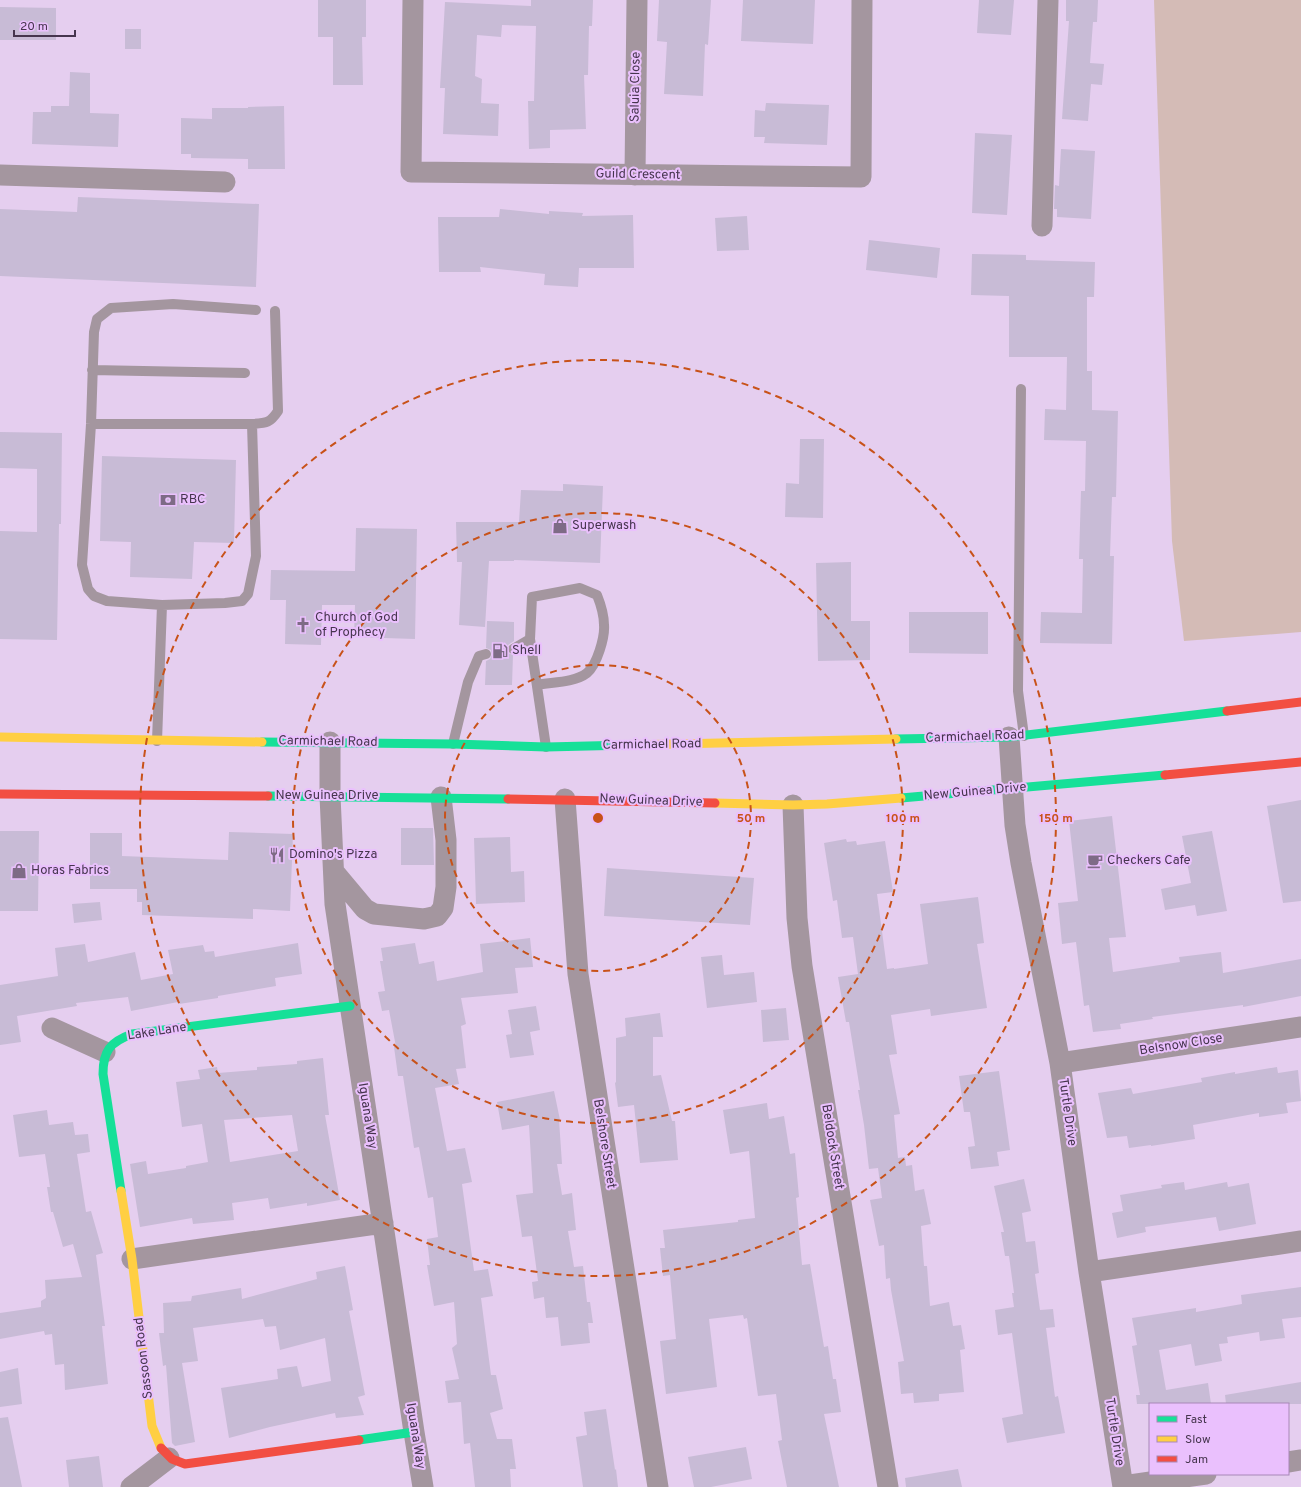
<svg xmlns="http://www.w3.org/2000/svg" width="1301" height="1487" font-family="Overpass,sans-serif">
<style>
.green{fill:#d4bbb6}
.building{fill:#c8bbd6;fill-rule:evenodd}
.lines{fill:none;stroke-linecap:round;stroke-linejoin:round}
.lane{stroke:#a4969f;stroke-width:10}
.street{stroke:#a4969f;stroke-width:21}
.fast{stroke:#16e098;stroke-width:9}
.slow{stroke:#ffcf43;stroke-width:9}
.jam{stroke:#f24e42;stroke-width:9}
.ring{fill:none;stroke:#c85219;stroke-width:2;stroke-dasharray:7 5}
.labels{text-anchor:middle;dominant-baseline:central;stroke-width:4;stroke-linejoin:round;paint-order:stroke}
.street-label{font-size:13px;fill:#46354e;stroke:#eac0fd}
.poi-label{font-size:13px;fill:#46354e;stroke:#eac0fd;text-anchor:start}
.centre{fill:#c85219;stroke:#eac0fd;stroke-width:2}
.ring-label{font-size:12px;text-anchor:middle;font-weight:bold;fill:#c85219;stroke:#eac0fd;stroke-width:4;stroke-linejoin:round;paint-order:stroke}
</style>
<rect width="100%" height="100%" fill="#e5ceef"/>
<!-- green -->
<path class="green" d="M1154 0H1301V632L1184 641 1172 541Z"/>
<!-- building -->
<path class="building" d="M318 0H366V37H362L363 85H333V37H318Z
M531 0H593L592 26H589L588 75H584L586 129 550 130V148L529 149 528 101H534L536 26 502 25 501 37 477 35 475 76 482 79 481 103 499 104 498 136 443 134 445 88H440L445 2 531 6Z
M659 0H711L708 45 705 44 703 96 664 94 667 42 657 41Z
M743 0H815L813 44 741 41Z
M979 0H1014L1011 35 977 33Z
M1066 0H1098L1097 22H1093L1090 63 1104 64 1102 85 1091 84 1088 121 1062 119 1069 21H1066Z
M0 7 56 8V40H0Z
M125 29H141V49H125Z
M70 72 90 73V113L119 114 118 147 32 144 33 112H51V106H69Z
M766 103 829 105 827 145 764 143 765 137H754L755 110 765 111Z
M284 106 285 169H248V159L191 158V154H181V118L212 119V108H248V107Z
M975 133 1012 135 1007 215 972 213Z
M1061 149 1095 151 1091 219 1057 217V209H1054L1055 185 1059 186Z
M78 197 259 204 256 287 0 276V209L77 212Z
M500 209 549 214V211L583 213 582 216 633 215 634 268H579L578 287 544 285 545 274 480 267 481 272H439L438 217H499Z
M747 216 749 250 717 251 715 218Z
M869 240 940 248 937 278 866 270Z
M972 254 1026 255V260L1095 262 1094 297H1087V371H1092V410L1118 411 1116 497H1112L1110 556H1114L1112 644 1040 643 1041 612 1082 613 1083 559H1079L1081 491H1085L1086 441 1044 440 1045 409 1066 410 1067 357H1009V296L971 295Z
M0 432 62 433 61 524H59L57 640 0 639V531L37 532V469L0 468Z
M800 439H824L823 518 785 517 786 483 799 484Z
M102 456 236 460 234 543 194 542 192 579 130 577 131 542 100 541Z
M563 484 603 486 600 563 514 560V561H489L485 627 459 625 462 562H457L456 522H519L521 490 563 491Z
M356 528 417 529 415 639 354 637 355 605H322L321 645 285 644 286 600H270L271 570 355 571Z
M851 562V621H870V660L818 661 816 563Z
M909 612H988V654L909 653Z
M487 621 514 622V641L508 645 507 649 508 653 513 655 512 685H485L486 661 490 659 492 655 491 650 486 648Z
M1301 800V901L1283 903 1267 806Z
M1112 816 1126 937 1109 938 1113 972 1180 962 1179 957 1221 952 1223 973 1301 959V996L1243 1007V1005L1152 1017 1153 1019 1120 1024 1121 1029 1093 1032 1089 1005 1084 1006 1076 942 1062 944 1058 903 1078 901 1069 821Z
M401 828H433L434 865H401Z
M0 831H39L38 911H0Z
M1212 831 1227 911 1197 916 1195 905 1165 910 1161 889 1191 883 1182 836Z
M229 832 293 834 290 911 253 909V919L142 915V902H137V889H90V833H122V856L228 860Z
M510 837 511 872 524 871 525 902 476 904 474 838Z
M846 839 847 842 856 841 857 845 885 841 893 892 877 894 887 969 894 968V969L928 964 920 904 978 897 984 943 977 944 987 1008 931 1016 930 1009 891 1015 897 1054 889 1055 900 1114 894 1115 898 1158 905 1157 906 1166 912 1165 915 1191 924 1189 931 1224 921 1226 924 1266H927L930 1306 949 1302 953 1326 961 1325 965 1349 960 1350 964 1392 939 1394V1401L914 1403 913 1393 901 1394 898 1362 904 1361 891 1290 890 1278 886 1279 884 1245 879 1246 870 1200 882 1198 878 1168 869 1169 864 1125 858 1090H860L849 1022H846L838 977 858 974 853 937 842 938 837 900 833 901 824 843Z
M607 868 754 878 750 925 604 916Z
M100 902 102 920 74 923 72 904Z
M530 938 533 967 515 968 518 993 461 998 466 1024 461 1026 466 1068 456 1069 459 1084 435 1088 447 1151 465 1148 472 1182 462 1184 474 1271 488 1269 493 1296 481 1298 491 1375H496L503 1409 490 1413 497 1439H512L516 1469H510L511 1487H475L470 1443 464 1444 461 1402 448 1403 445 1381 459 1379 452 1348 457 1344 454 1302 434 1306 427 1265H430L427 1239 438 1237 433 1197 428 1198 419 1147 414 1148 403 1076H398L394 1047H396L389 1010 382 1011 378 992 385 991 380 961H383L381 948 415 943 419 964 434 961 437 981 483 972 480 944Z
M298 943 302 974 275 978 276 986 218 996V998L179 1004 178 1002 131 1011 128 997 76 1003 77 1006 17 1016 21 1042 0 1045V985L58 976 55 948 85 944 88 962 135 952 141 980 173 974 168 950 203 945 205 952 214 951 215 957Z
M722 955 724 975 754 972 757 1002 707 1008 701 957Z
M536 1006 540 1030 530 1032 534 1055 510 1058 506 1035 512 1034 508 1010Z
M786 1008 789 1040 763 1042 761 1010Z
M660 1013 663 1037H653V1076L661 1075 672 1121H675L678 1160 640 1163 634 1105 618 1107 615 1083 616 1082V1038L626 1036 625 1018Z
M323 1058 329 1115H325L340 1200 307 1206V1203L270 1209 268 1198 232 1203 234 1220 193 1224 192 1218 140 1227 130 1164 146 1161 148 1174 186 1168V1166L208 1162 202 1124 182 1127 176 1082 200 1079 198 1070 217 1067 218 1073 257 1070V1067L297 1064V1061ZM292 1115 298 1151 230 1162 224 1120Z
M1277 1067 1278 1073 1298 1070 1301 1101 1286 1103 1288 1113 1259 1117V1113L1193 1125 1195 1139 1151 1146V1145L1129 1148 1127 1136 1107 1138 1098 1093 1131 1088 1133 1094 1202 1082 1201 1078 1235 1072V1074Z
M999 1071 1010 1150 997 1152 999 1166 971 1169 968 1147 975 1146 970 1112H964L959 1076Z
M554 1091 560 1120H559L562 1164H557L562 1195 572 1193 576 1230 568 1231 574 1267 583 1266 587 1302H590L593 1323H588L590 1343 561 1346 558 1317 546 1318 544 1297 534 1299 532 1282 538 1281 532 1236 522 1237 516 1195 533 1193 529 1125 502 1130 497 1102Z
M767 1103 769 1119 784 1116 790 1154 795 1153 799 1197 796 1198 802 1265 810 1264 824 1347 828 1346 833 1379H836L841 1412 824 1414 839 1487H787L778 1441 782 1440 776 1394 758 1396 747 1318 744 1319 743 1315 709 1319 717 1387 666 1394 660 1341 676 1339 670 1275 663 1276 660 1248H665L663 1230 738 1222V1220L755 1218 749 1151 730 1154 723 1110Z
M47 1110 49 1125 73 1122 75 1135 88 1134 90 1152 77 1154 86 1212 91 1211 103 1253 96 1255 105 1326H102L108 1384 65 1390 64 1364 55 1365 52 1334 45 1335 44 1331 0 1339V1313L41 1307V1301L46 1298 45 1280 82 1277 73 1244 63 1247 53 1212H51L47 1187H50L45 1154 19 1157 13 1115Z
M1024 1179 1031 1211 1022 1213 1026 1242 1035 1241 1039 1273 1035 1274 1040 1310 1053 1309 1055 1327 1046 1328 1055 1397 1058 1396 1065 1433 1007 1443 1002 1418 1023 1414 1012 1333 998 1335 995 1310 1014 1307 1012 1293H1014L1009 1256H1005L1001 1232H1004L994 1186Z
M1184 1182 1185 1190 1227 1182 1228 1187 1249 1183 1256 1224 1219 1231 1216 1217 1145 1227 1146 1232 1117 1238 1112 1213 1123 1211 1120 1195 1162 1188 1161 1185Z
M345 1266 353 1310 349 1311 365 1395 358 1397 364 1415 336 1418 335 1413 270 1427 229 1438 221 1388 278 1379 277 1369 297 1366 302 1387 331 1381 325 1338 280 1350 276 1326 265 1327 263 1319 193 1328 198 1361 182 1363 195 1442 175 1446 172 1443 166 1365 163 1366 159 1333H164L163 1303 191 1301 192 1296 241 1288 242 1299 317 1279 316 1272Z
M1301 1287V1317L1282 1319 1285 1338 1260 1341 1259 1332 1227 1337 1228 1343 1219 1344 1222 1361 1195 1366 1191 1344 1159 1350 1166 1390 1208 1383 1211 1404H1137L1136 1395H1140L1132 1346 1137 1345 1132 1318 1196 1308V1312L1242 1304 1241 1295Z
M18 1368 22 1404 0 1407V1372Z
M1301 1382V1404H1226L1225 1395Z
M606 1409 615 1470 616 1469 618 1487H583L576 1437 587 1435 584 1412Z
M8 1417 22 1487H0V1418Z
M746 1447 752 1479 711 1487H694L688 1457Z
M99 1456 103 1487H69L66 1460Z
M958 1469 962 1487H906L905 1478Z"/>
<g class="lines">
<!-- lane -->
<path class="lane" d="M92 370 245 373
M1021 389 1018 691 1024 736
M91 424H252C267 423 270 423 278 411L275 311
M252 424 256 556 248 594 242 601 225 603 162 605 107 601 94 596 88 589 82 565 91 424 94 332 97 319 111 308 173 304 256 310
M513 649 530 639
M537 685C552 682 574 683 587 673 597 665 605 637 604 625 604 614 601 605 597 595L580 588 532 597 530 639 546 747
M157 741 162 605
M453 744 468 682 479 656 486 654"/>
<!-- street -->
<path class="street" d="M413 0 411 172 861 177 862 0
M0 175 225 182
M635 175 637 0
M1042 226 1048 0
M1009 737 1015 825 1021 863 1060 1063 1089 1272 1123 1487
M330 742V796L335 904 414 1432 423 1487
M565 799 578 974 658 1487
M793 805 797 918 802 966 888 1487
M334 872 365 909 374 914 424 919 437 916 443 908 446 887V840L441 797
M52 1028 105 1052
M1060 1063 1301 1027
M132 1259 383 1223
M1089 1272 1301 1241
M1288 1462 1301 1460
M1123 1486 1206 1474
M131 1487 169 1458"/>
<!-- fast -->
<path class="fast" d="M896 739 1009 737 1227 711
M262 742 453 744 546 747 630 745
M268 796 508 799
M901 798 1165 775
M121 1191 103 1074C103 1051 110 1042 132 1034L350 1006
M359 1440 414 1432"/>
<!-- slow -->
<path class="slow" d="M0 737 262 742
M630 745 896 739
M715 803 793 805 827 804 901 798
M121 1191 132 1259 152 1426 161 1448"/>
<!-- jam -->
<path class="jam" d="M1227 711 1301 702
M1165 775 1301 762
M0 794 268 796
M508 799 715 803
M161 1448 172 1459 185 1464 359 1440"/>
</g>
<!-- distance rings -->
<g class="ring">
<circle cx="598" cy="818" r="153"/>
<circle cx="598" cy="818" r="305"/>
<circle cx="598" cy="818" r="458"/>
</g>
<!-- icons -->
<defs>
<symbol id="bank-bare" viewBox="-9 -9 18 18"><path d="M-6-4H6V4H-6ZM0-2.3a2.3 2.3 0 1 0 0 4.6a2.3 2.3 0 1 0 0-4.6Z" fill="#7e6b86" stroke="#eac0fd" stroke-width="2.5" paint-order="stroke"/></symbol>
<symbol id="shop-bare" viewBox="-9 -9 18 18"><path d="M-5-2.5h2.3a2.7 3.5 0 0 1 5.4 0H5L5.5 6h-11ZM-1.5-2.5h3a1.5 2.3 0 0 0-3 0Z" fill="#7e6b86" stroke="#eac0fd" stroke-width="2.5" paint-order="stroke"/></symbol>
<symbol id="church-bare" viewBox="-9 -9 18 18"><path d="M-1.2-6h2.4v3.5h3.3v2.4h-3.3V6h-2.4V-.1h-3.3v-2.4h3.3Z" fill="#7e6b86" stroke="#eac0fd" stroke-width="2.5" paint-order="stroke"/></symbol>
<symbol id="fuel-bare" viewBox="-9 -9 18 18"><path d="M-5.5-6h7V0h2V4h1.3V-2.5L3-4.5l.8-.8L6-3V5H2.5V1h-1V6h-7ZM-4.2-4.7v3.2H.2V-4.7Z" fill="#7e6b86" stroke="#eac0fd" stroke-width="2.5" paint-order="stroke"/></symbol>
<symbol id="restaurant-bare" viewBox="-9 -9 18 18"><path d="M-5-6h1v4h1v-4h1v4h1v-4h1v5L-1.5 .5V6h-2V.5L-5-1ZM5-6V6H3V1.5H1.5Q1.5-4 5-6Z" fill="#7e6b86" stroke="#eac0fd" stroke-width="2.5" paint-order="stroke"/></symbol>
<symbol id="cafe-bare" viewBox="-9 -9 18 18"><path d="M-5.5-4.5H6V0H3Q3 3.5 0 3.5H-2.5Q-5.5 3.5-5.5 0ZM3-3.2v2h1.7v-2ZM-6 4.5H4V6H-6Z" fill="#7e6b86" stroke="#eac0fd" stroke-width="2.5" paint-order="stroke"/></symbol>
</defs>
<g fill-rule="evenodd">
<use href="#bank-bare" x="157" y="489" width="22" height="22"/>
<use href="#shop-bare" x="549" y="515" width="22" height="22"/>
<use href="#church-bare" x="292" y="614" width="22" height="22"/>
<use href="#fuel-bare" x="489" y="640" width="22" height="22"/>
<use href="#restaurant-bare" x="266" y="844" width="22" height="22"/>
<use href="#cafe-bare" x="1084" y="850" width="22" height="22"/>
<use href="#shop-bare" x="8" y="860" width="22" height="22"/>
</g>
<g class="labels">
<!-- street labels -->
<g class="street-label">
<text transform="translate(636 87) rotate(-89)">Saluia Close</text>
<text transform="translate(638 175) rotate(1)">Guild Crescent</text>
<text transform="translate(975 737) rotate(-2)">Carmichael Road</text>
<text transform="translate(328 742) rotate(1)">Carmichael Road</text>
<text transform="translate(652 745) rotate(-1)">Carmichael Road</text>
<text transform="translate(975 792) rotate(-5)">New Guinea Drive</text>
<text x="327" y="796">New Guinea Drive</text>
<text transform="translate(651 801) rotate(2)">New Guinea Drive</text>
<text transform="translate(157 1032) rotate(-9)">Lake Lane</text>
<text transform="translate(1181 1045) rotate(-9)">Belsnow Close</text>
<text transform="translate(1067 1112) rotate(82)">Turtle Drive</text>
<text transform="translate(367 1116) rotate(81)">Iguana Way</text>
<text transform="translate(604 1144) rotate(81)">Belshore Street</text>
<text transform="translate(832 1147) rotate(81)">Beldock Street</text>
<text transform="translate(144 1358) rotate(-97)">Sassoon Road</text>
<text transform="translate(1114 1432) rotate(81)">Turtle Drive</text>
<text transform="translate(415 1436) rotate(81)">Iguana Way</text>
</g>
<!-- poi labels -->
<g class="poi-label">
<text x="180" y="500">RBC</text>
<text x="572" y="526">Superwash</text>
<text x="315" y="618">Church of God<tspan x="315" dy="15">of Prophecy</tspan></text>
<text x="512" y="651">Shell</text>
<text x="289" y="855">Domino's Pizza</text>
<text x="1107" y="861">Checkers Cafe</text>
<text x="31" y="871">Horas Fabrics</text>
</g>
</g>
<circle cx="598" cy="818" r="6" class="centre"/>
<g class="ring-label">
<text x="751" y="822">50 m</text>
<text x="903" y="822">100 m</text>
<text x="1056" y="822">150 m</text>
</g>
<!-- legend -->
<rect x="1149" y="1403" width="140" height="72" fill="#eac0fd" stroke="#a888b7"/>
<rect x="1157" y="1416" width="20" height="6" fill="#16e098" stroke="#a888b7"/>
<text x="1185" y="1423" font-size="12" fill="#46354e">Fast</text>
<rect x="1157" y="1436" width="20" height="6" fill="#ffcf43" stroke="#a888b7"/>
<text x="1185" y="1443" font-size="12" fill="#46354e">Slow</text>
<rect x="1157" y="1456" width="20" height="6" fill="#f24e42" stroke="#a888b7"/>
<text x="1185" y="1463" font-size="12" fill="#46354e">Jam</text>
<!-- scale -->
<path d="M14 30v6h61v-6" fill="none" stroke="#46354e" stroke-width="2"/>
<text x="20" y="30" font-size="12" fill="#46354e" stroke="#eac0fd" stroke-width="3" paint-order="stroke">20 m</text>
</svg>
